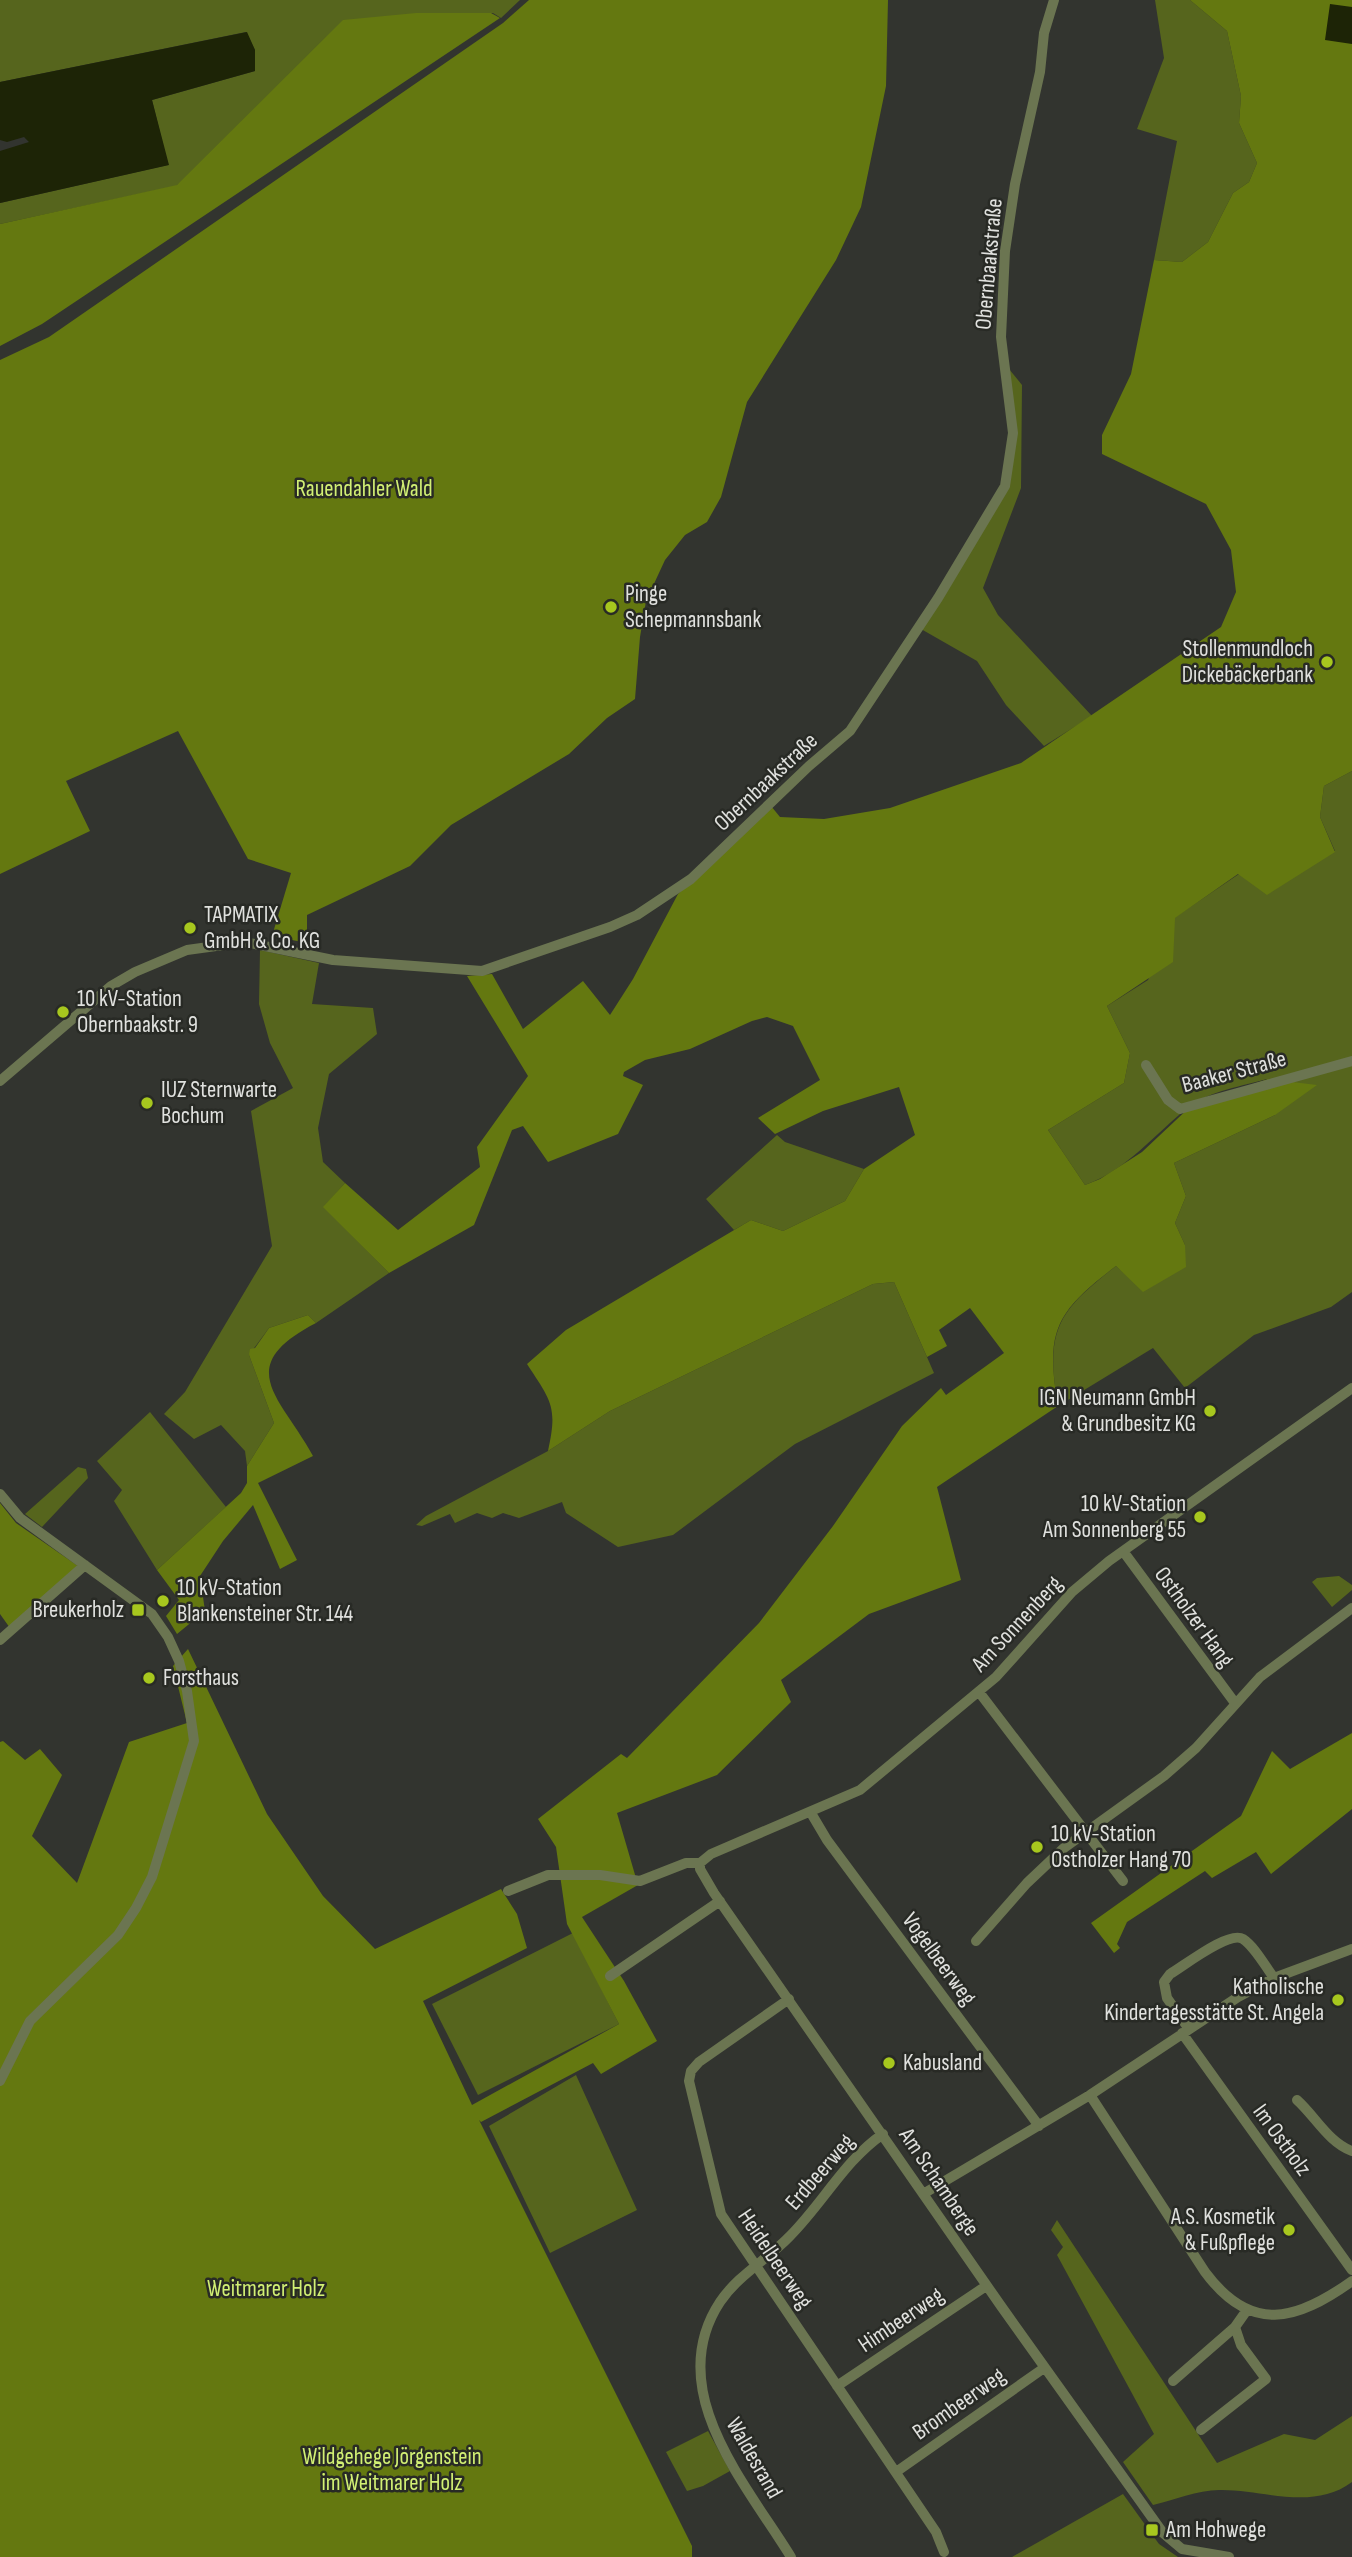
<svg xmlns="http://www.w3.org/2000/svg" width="1352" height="2557" font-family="'Sofia Sans Condensed',sans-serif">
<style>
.green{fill:#56651d}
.forest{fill:#647810}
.water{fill:#1d2406}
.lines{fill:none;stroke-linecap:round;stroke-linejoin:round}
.street{stroke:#6b7551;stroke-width:10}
.poi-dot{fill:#a7c71e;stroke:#282a25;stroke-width:2.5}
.labels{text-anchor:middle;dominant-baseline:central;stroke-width:5;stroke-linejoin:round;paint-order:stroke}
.street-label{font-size:23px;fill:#e0e1de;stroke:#282a25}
.park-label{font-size:23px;fill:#d2f074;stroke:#282a25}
.poi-label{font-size:23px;fill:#e0e1de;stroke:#282a25;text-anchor:start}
</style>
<rect width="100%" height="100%" fill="#32342f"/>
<!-- green -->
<path class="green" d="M0 0H520L501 18 493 13 410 14 176 186 0 224V203L168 165 152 100 255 71V50L246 32 0 82Z
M1155 0H1190L1227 31 1241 96 1239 123 1257 163 1249 182 1233 193 1208 242 1182 262 1154 260 1177 141 1137 129 1164 58Z
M1009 369 1022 385 1021 488 983 588 998 615 1092 716 1044 746 1006 705 977 661 921 629 1008 488Z
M1352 771V1292L1331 1307 1254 1335 1185 1388 1153 1348 1058 1406C1045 1330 1057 1312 1116 1266L1133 1281 1185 1245 1175 1223 1186 1196 1174 1163 1275 1115 1267 1079C1243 1086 1210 1091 1190 1106 1154 1134 1129 1169 1085 1185L1048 1130 1124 1083 1130 1053 1107 1006 1148 980 1174 918 1239 874 1335 851 1320 817 1324 786Z
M260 950 319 963 312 1004 373 1008 377 1034 329 1074 318 1128 323 1162 345 1183 324 1207 389 1273 316 1323 308 1315 269 1328 249 1355 274 1423 247 1466 245 1451 221 1425 194 1439 164 1414 185 1392 272 1246 251 1111 293 1088 270 1043 259 1004Z
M777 1135 785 1142 864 1169 845 1201 783 1231 751 1220 734 1230 706 1199Z
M894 1282 934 1373 795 1444 673 1535 618 1547 566 1513 562 1502 519 1518 503 1513 492 1518 477 1513 455 1523 450 1514 422 1526 416 1525 426 1516 548 1451 610 1411 873 1284Z
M150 1412 226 1507 157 1570 114 1501 122 1490 97 1461Z
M78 1467 86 1469 88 1478 42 1527 25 1514Z
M1339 1576 1352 1585V1590L1332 1607 1312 1582 1317 1578Z
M573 1933 619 2024 478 2095 432 2004Z
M576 2075 637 2210 550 2253 489 2126Z
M1057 2220 1217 2463 1284 2434 1315 2440 1352 2416V2482C1313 2511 1265 2490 1222 2490 1200 2489 1174 2500 1153 2505L1123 2462 1154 2434 1057 2255 1063 2247 1051 2230Z
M708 2431 730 2471 703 2486 687 2491 666 2452Z
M1123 2494 1159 2544 1178 2557H1012Z"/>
<!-- forest -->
<path class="forest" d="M529 0H888L886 86 861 207 836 260 747 402 721 497 707 522 685 535 665 560 646 601 640 637 635 699 607 718 569 754 451 825 410 866 307 915V943L272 936 291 873 248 859 178 731 66 781 90 831 0 874V360L49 337 503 23Z
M1190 0H1352V771L1324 786 1320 817 1335 852 1267 895 1238 874 1175 918 1173 962 1107 1006 1130 1053 1124 1083 1048 1130 1085 1185 1100 1179 1142 1152 1192 1105 1268 1079 1317 1085 1275 1115 1174 1163 1186 1196 1175 1223 1185 1245 1186 1267 1143 1292 1116 1266C1056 1312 1045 1330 1058 1406L937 1487 961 1580 869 1614 781 1680 791 1702 717 1775 617 1813 638 1885 582 1917 624 1981 657 2041 601 2074 593 2063 481 2122 479 2120 692 2546V2557H0V1742L3 1741 25 1760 40 1749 62 1775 32 1836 77 1883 129 1742 187 1723 173 1666 188 1649 267 1814 323 1896 375 1949 501 1889 517 1914 527 1948 423 2001 472 2105 619 2024 567 1924 556 1847 538 1819 621 1754 627 1758 759 1623 833 1526 902 1426 941 1388 946 1395 1004 1353 970 1308 939 1330 947 1346 927 1357 894 1282 873 1284 610 1411 548 1451C558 1406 551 1401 527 1364L566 1330 751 1220 783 1231 845 1201 864 1169 915 1135 899 1087 823 1111 775 1134 758 1118 820 1080 793 1026 767 1017 752 1021 690 1049 645 1060 624 1072 623 1076 643 1085 618 1134 548 1162 523 1126 512 1130 474 1225 389 1273 323 1207 345 1183 398 1230 480 1167 477 1147 528 1076 467 976 492 974 523 1029 583 981 610 1015 633 979 678 894 771 806 780 817 824 819 890 808 1021 763 1221 627 1236 592 1231 550 1206 504 1102 454V435L1131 374 1154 260 1182 262 1208 242 1233 193 1249 182 1257 163 1239 123 1241 96 1227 31Z
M416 13H491L500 18 42 324 0 346V224L177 185 343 20Z
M308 1315 316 1323C231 1367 281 1397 313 1456L258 1483 297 1560 280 1569 253 1505 223 1541 200 1576 205 1611 177 1634 166 1616 179 1600 157 1570 241 1493 247 1483V1466L274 1423 249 1355 250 1349 255 1348 269 1328Z
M0 1503 16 1523 78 1566 10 1628 0 1614Z
M1352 1733V1809L1271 1874 1256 1852 1212 1878 1205 1871 1127 1922 1117 1944 1120 1948 1114 1953 1091 1923 1241 1816 1272 1751 1290 1769Z"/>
<!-- water -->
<path class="water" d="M1330 4 1352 7V44L1325 40Z
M247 32 255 50V71L152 100 169 165 0 203V151L29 142 24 137 7 142 0 140V82Z"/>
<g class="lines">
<!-- street -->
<path class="street" d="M1146 1065 1168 1100 1180 1109 1352 1061
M0 1081 111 986 135 972 187 950 245 942 333 960 482 971 610 927 637 915 691 879 809 766 850 731 938 598 1005 486 1013 433 1001 337 1005 251 1015 184 1040 72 1044 33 1054 0
M0 1494 20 1518 152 1614 168 1637 179 1661 187 1691 194 1741 152 1877 136 1908 118 1935 30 2021 0 2081
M1123 1551 1235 1703
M0 1640 85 1565
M979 1692 1123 1881
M811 1813 827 1840 1039 2126
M508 1891 548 1875H600L640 1881 686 1863H700
M976 1941 1027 1883 1064 1848 1164 1776 1196 1748 1260 1677 1352 1608
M610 1976 720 1901
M789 1999 699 2062 691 2071 689 2081 721 2214 936 2532 944 2552
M1189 2029 1167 1998 1164 1982 1170 1974C1184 1966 1229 1930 1243 1939 1255 1947 1265 1966 1274 1978
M1182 2033 1352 2270
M1090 2095 1205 2272C1251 2334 1296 2321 1352 2281
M1297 2100C1315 2116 1329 2143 1352 2151
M923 2194 1090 2095 1238 1997 1274 1978 1352 1949
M1173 2381 1235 2327 1247 2310
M837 2386 986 2286
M1201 2430 1266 2379 1241 2345 1235 2327
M896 2472 1044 2368
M791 2557C746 2484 662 2390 720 2302 738 2275 768 2259 790 2236 823 2203 845 2160 883 2134
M1229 2557 1182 2549 1163 2533 1001 2306 714 1893 700 1869V1863L711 1854 860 1790 996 1677 1072 1592 1109 1561 1352 1388"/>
</g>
<!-- markers -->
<g class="poi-dot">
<circle cx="611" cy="607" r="7"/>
<circle cx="1327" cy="662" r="7"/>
<circle cx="190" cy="928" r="7"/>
<circle cx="63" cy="1012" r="7"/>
<circle cx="147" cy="1103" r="7"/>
<circle cx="1210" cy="1411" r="7"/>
<circle cx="1200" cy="1517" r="7"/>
<circle cx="163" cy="1601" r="7"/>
<rect x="131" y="1603" width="14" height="14" rx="3.5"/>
<circle cx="149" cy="1678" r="7"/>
<circle cx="1037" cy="1847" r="7"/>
<circle cx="1338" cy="2000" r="7"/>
<circle cx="889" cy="2063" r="7"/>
<circle cx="1289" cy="2230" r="7"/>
<rect x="1145" y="2523" width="14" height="14" rx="3.5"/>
</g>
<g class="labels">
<!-- street labels -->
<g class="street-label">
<text transform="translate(989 264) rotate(-85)">Obernbaakstraße</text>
<text transform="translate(766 782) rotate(-43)">Obernbaakstraße</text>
<text transform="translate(1234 1072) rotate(-15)">Baaker Straße</text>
<text transform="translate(1194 1617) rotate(54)">Ostholzer Hang</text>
<text transform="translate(1017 1624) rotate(-47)">Am Sonnenberg</text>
<text transform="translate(939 1959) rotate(54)">Vogelbeerweg</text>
<text transform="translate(1282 2140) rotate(54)">Im Ostholz</text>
<text transform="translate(820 2172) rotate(-49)">Erdbeerweg</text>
<text transform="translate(939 2182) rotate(56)">Am Schamberge</text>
<text transform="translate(775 2259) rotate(56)">Heidelbeerweg</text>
<text transform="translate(901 2320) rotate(-34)">Himbeerweg</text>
<text transform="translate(959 2404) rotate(-35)">Brombeerweg</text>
<text transform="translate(754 2458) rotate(60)">Waldesrand</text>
</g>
<!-- park labels -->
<g class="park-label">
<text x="364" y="489">Rauendahler Wald</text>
<text x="266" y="2289">Weitmarer Holz</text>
<text x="392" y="2457">Wildgehege Jörgenstein<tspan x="392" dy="26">im Weitmarer Holz</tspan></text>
</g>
<!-- poi labels -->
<g class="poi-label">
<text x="625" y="594">Pinge<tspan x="625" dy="26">Schepmannsbank</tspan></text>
<text x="1313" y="649" text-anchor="end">Stollenmundloch<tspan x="1313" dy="26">Dickebäckerbank</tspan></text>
<text x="204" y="915">TAPMATIX<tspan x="204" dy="26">GmbH &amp; Co. KG</tspan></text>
<text x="77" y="999">10 kV-Station<tspan x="77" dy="26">Obernbaakstr. 9</tspan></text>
<text x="161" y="1090">IUZ Sternwarte<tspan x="161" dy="26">Bochum</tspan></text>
<text x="1196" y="1398" text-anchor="end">IGN Neumann GmbH<tspan x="1196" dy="26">&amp; Grundbesitz KG</tspan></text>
<text x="1186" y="1504" text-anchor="end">10 kV-Station<tspan x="1186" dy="26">Am Sonnenberg 55</tspan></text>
<text x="177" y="1588">10 kV-Station<tspan x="177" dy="26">Blankensteiner Str. 144</tspan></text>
<text x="124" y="1610" text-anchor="end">Breukerholz</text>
<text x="163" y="1678">Forsthaus</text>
<text x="1051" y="1834">10 kV-Station<tspan x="1051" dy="26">Ostholzer Hang 70</tspan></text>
<text x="1324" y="1987" text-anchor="end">Katholische<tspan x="1324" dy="26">Kindertagesstätte St. Angela</tspan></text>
<text x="903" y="2063">Kabusland</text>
<text x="1275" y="2217" text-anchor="end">A.S. Kosmetik<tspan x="1275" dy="26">&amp; Fußpflege</tspan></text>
<text x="1166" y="2530">Am Hohwege</text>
</g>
</g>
</svg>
